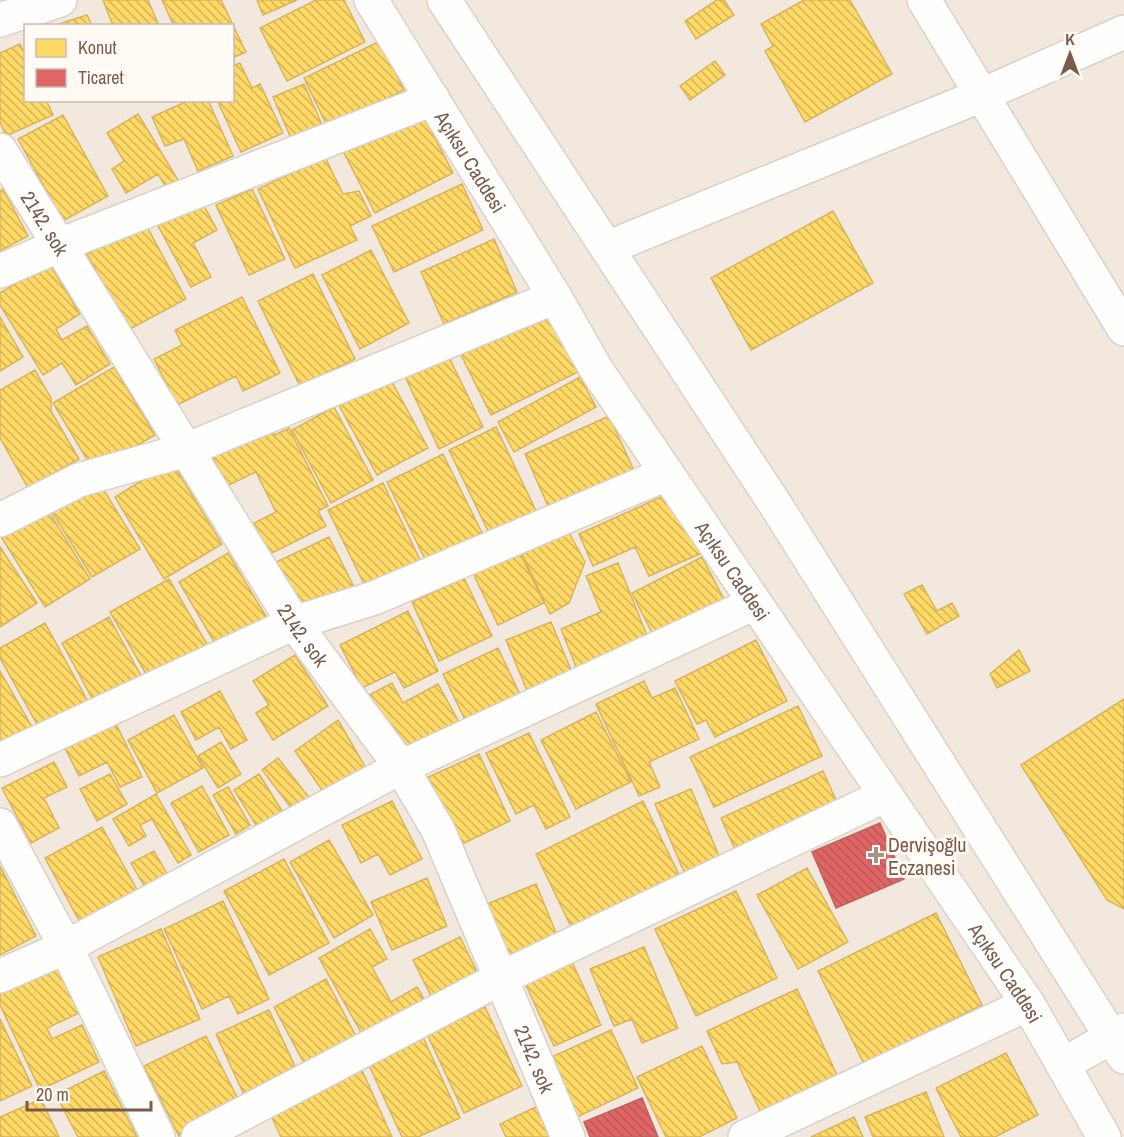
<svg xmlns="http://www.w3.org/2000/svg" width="1124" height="1137" font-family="'Archivo Narrow',sans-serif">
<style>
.residential{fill:#f2e8de;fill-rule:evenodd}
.homes{fill:url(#homes-back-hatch);stroke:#d7b45e;stroke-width:1.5}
.shops{fill:url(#shops-back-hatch);stroke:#c1635e;stroke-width:1.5}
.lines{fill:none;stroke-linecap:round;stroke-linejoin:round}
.minor-casing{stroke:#d7d1cb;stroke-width:36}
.secondary-casing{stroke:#d9d2cb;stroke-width:36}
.minor{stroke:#fefefd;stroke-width:33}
.secondary{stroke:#fefefd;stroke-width:33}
.poi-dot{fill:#a69286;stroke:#fffaf3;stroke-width:2}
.labels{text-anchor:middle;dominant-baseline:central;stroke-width:6;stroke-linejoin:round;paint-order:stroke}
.street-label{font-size:20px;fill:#7a5c4d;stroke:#fffaf3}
.poi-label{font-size:20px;fill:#7a5c4d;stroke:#fffaf3;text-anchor:start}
</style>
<defs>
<pattern id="homes-back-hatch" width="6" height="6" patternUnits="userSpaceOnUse" patternTransform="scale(1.5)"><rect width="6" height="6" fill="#ffd966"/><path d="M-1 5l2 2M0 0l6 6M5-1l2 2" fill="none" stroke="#d3b356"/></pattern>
<pattern id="shops-back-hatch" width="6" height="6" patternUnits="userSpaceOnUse" patternTransform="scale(1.5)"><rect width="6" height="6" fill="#e06666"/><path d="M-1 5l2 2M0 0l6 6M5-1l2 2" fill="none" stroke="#bb5756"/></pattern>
</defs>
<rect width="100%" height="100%" fill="#f9f5f0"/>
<!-- residential -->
<path class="residential" d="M0 0H1124V1137H0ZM26 26H232V100H26Z"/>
<!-- homes -->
<path class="homes" d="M103 0H148L159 26H113Z
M162 0H221L246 52 232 58V26H174Z
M257 0H297L263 15Z
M316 0H344L365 42 287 81 260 28Z
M717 0H724L734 15 696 39 685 21Z
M804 0H850L892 74 805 122 765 51 773 46 761 24Z
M87 15 92 26H53Z
M380 41 404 90 328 128 304 78Z
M20 44 26 56V100H46L53 115 6 136 0 122V53Z
M715 61 725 75 690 100 680 86Z
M240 63 252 88 260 84 283 133 241 152 217 100H232V66Z
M304 84 324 129 293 143 273 97Z
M190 100H208L233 156 198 171 184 139 165 146 152 117Z
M421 111 453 173 375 213 343 151Z
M138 114 178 180 166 188 158 174 126 193 112 169 124 161 107 133Z
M63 115 108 196 63 221 18 139Z
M325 157 343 194 359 191 371 216 350 226 357 240 295 268 258 189Z
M462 184 483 230 394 272 372 226Z
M3 189 28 236 0 251V191Z
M252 189 285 259 249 275 216 205Z
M201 200 217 230 193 243 211 277 191 287 157 224Z
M833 211 873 283 751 350 711 278Z
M145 223 186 299 128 330 87 254Z
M494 239 517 292 444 324 421 272Z
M371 250 409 323 360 349 322 275Z
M49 263 80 314 56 329 62 340 87 326 110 364 76 385 62 363 43 375 0 305V293Z
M313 274 355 359 300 386 258 301Z
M242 297 280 373 243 391 236 376 177 405 154 359 182 345 175 330Z
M547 305 580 371 491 415 458 349Z
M0 317 23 357 0 371Z
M445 349 483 427 439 449 402 370Z
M114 367 155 435 94 471 53 403Z
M35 370 51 398V411L79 459 28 488 0 438V390Z
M386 371 428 448 377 475 335 398Z
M580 377 596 407 514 452 498 422Z
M334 407 373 480 331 503 292 430Z
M609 416 637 477 552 515 525 454Z
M267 418 275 435 289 428 328 506 318 511 326 526 268 555 252 524 276 512 256 472 227 486 208 448Z
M496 427 536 511 489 533 449 450Z
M443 454 482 533 426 561 387 482Z
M172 462 222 544 164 579 115 497Z
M97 479 140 549 92 577 49 507Z
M383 483 421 562 366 588 328 510Z
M674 491 702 553 649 576 635 547 593 566 579 534Z
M43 502 90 579 45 607 0 535Z
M567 529 585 562 569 603 550 614 521 551Z
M329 537 356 591 301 618 274 563Z
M0 547 37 603 0 627Z
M519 551 544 603 498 625 473 573Z
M228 553 270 623 220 652 179 582Z
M702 557 727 605 656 641 632 593Z
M618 563 650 643 578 672 561 629 601 612 586 576Z
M464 578 492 636 439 661 412 602Z
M169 579 211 651 152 684 110 612Z
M922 585 937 611 952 603 959 616 927 634 904 594Z
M408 611 438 671 404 688 395 672 362 688 340 645Z
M109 617 146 685 99 711 62 643Z
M551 622 574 677 529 695 506 640Z
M45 623 92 709 43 735 0 658V648Z
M756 640 787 701 715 737 706 720 697 724 675 681Z
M498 648 523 701 468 726 443 674Z
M1019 650 1030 671 997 688 990 674Z
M295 655 328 706 273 740 256 713 269 705 253 681Z
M0 671 36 734 0 754Z
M644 681 652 698 675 688 699 739 649 762 660 787 639 796 596 704Z
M392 683 403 703 438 684 460 724 402 756 369 695Z
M220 691 247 740 231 749 219 727 196 740 181 712Z
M1124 699V909L1107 900 1021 765Z
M798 706 822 756 714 807 690 757Z
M596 712 631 782 576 809 541 740Z
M174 715 203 768 157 793 128 740Z
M338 720 367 770 326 796 295 751Z
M116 724 142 777 120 787 107 762 79 776 65 748Z
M529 733 570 817 546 829 534 805 516 814 486 753Z
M221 742 241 774 218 788 198 756Z
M479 754 510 821 458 846 426 778Z
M278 758 311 800 295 813 262 770Z
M54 762 67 787 44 798 59 828 31 843 2 788Z
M823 771 840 809 738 856 721 818Z
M110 774 127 804 97 821 80 789Z
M259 774 284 814 259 830 234 790Z
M202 786 229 835 199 852 171 803Z
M228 787 250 825 236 834 213 795Z
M691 789 722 863 687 879 655 804Z
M156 794 191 855 178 863 152 819 140 825 146 836 129 846 113 819Z
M392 801 422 859 390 875 378 854 361 863 342 825Z
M643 801 681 879 573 931 536 854Z
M102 827 140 895 82 926 45 858Z
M329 840 373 915 334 938 290 862Z
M154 851 170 879 147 891 131 863Z
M284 859 329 943 269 975 224 891Z
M0 866 36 936 0 955Z
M807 868 848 942 798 969 757 895Z
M427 878 447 926 392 950 371 902Z
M536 884 559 940 509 960 487 904Z
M736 891 777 978 696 1016 655 929Z
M223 901 269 999 238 1014 229 996 202 1009 164 929Z
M936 913 982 1005 864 1064 818 971Z
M161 929 200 1019 136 1046 98 957Z
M370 929 387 959 372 967 391 1002 417 987 430 1009 362 1034 319 958Z
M460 937 483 984 436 1006 413 960Z
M644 947 678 1028 642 1043 632 1019 614 1026 590 969Z
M572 962 601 1025 554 1046 525 983Z
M57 967 79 1013 47 1028 52 1039 82 1025 99 1062 40 1090 0 1005V993Z
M326 979 359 1042 307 1069 274 1007Z
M797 989 837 1075 760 1111 737 1062 722 1064 707 1031Z
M485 1007 522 1086 464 1113 427 1034Z
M269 1010 299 1075 246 1099 216 1034Z
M0 1019 32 1086 0 1101Z
M611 1030 638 1088 575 1118 547 1059Z
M422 1035 460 1118 418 1137H402L367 1061Z
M206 1036 241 1105 179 1136 144 1066Z
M702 1046 737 1118 699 1137H666L637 1077Z
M1006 1053 1038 1115 995 1137H961L936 1088Z
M361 1068 392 1137H281L268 1109Z
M104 1071 137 1137H78L56 1095Z
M926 1092 944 1137H873L865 1117Z
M41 1099 59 1137H0V1117Z
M542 1104 558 1137H506L500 1124Z
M854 1117 863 1137H811Z"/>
<!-- shops -->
<path class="shops" d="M880 823 904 879 836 908 812 852Z
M642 1098 658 1137H590L584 1122Z"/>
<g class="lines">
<defs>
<g id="minor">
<path d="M924 0 1124 329"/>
<path d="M0 20 60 0"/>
<path id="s1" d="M0 150 294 623 401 767 438 830 568 1137"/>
<path d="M607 248 982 95 1124 32"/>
<path d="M0 271 60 245 433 99"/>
<path d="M0 520 79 480 186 450 555 297"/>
<path d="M0 760 294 623 374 598 666 474"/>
<path d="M0 825 66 947 158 1137"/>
<path d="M0 976 66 947 401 767 755 603"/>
<path d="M198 1137 501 978 886 795"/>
<path d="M745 1137 1028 1004"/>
</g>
<g id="secondary">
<path id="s2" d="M371 0 555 297 596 369 1028 1004 1104 1137"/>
<path d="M444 0 775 504 1124 1057"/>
<path d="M1064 1064 1124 1030"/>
</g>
</defs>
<!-- minor casing -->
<use href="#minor" class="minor-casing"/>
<!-- secondary casing -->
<use href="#secondary" class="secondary-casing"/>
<!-- minor -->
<use href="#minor" class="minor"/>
<!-- secondary -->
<use href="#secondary" class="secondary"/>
</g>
<!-- markers -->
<path class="poi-dot" d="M873 846h6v6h6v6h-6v6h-6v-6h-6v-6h6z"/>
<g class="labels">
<!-- street labels -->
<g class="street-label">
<text stroke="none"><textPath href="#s2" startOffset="190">Açıksu Caddesi</textPath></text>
<text stroke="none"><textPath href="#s1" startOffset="86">2142. sok</textPath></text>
<text stroke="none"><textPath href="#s2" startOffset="676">Açıksu Caddesi</textPath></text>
<text stroke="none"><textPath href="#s1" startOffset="572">2142. sok</textPath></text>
<text stroke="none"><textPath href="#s2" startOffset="1162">Açıksu Caddesi</textPath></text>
<text stroke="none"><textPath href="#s1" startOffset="1058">2142. sok</textPath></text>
</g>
<!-- poi labels -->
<g class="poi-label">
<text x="888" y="844">Dervişoğlu<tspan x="888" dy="23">Eczanesi</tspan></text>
</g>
</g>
<!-- legend -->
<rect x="24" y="24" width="210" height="78" fill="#fffaf3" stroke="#cabbb1" stroke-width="1.5"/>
<rect x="36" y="39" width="30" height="18" fill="#ffd966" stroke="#cabbb1" stroke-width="1.5"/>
<text x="78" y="54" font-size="18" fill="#7a5c4d">Konut</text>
<rect x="36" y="69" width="30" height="18" fill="#e06666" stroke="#cabbb1" stroke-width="1.5"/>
<text x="78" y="84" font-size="18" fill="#7a5c4d">Ticaret</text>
<!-- north arrow -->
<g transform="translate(1070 54)" stroke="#fffaf3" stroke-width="4.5" paint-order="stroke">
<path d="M0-4.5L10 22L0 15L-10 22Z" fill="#7a5c4d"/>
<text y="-9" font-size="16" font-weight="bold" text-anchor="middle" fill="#7a5c4d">K</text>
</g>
<!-- scale -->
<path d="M27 1101v9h124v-9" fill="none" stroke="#7a5c4d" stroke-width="3"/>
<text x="36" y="1101" font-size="18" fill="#7a5c4d" stroke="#fffaf3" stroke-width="4.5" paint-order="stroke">20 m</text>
</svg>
